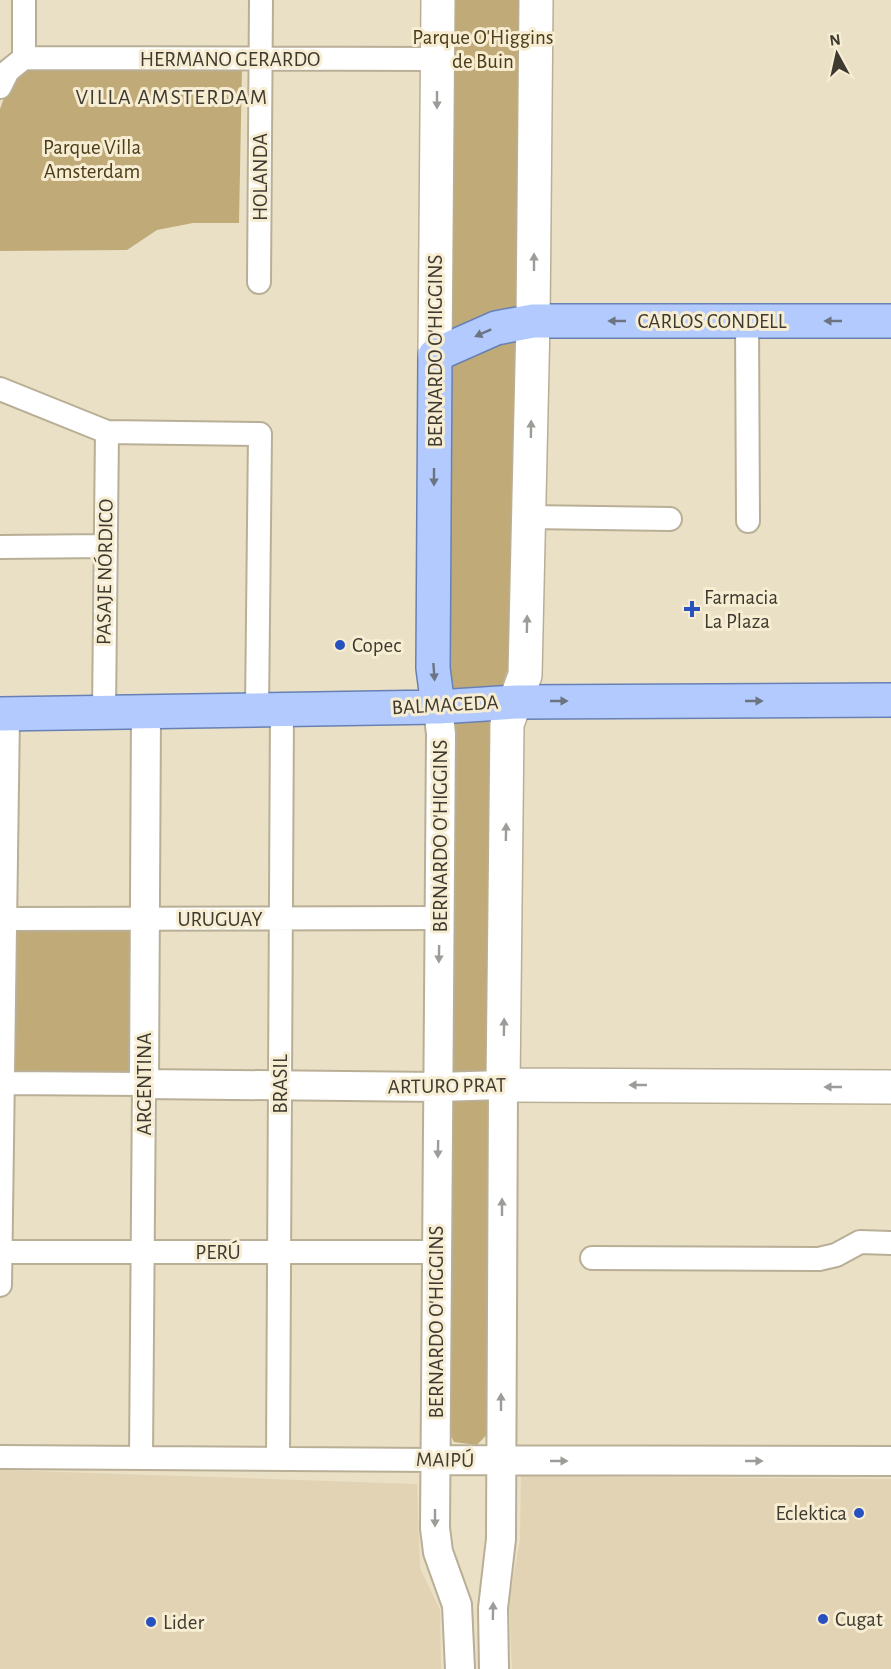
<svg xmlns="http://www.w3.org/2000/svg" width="891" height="1669" font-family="'Alegreya Sans',sans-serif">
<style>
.built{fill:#e1d3b3}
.green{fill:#c0ab78}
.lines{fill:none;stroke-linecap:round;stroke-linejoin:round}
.minor-casing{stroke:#b9af97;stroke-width:26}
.tertiary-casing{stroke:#b9af97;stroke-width:32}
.secondary-casing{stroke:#b9af97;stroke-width:36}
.primary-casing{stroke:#6880b4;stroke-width:36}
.minor{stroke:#fff;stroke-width:22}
.tertiary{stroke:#fff;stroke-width:28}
.secondary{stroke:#fff;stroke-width:33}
.primary{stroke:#b2cafd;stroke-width:33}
.oneway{fill:#9e9c98}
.oneway2{fill:#6c7482}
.poi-dot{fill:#2851c0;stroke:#f7edd3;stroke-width:2}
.labels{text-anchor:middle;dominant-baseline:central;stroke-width:6;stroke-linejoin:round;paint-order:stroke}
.park-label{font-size:21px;fill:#4c3d18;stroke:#f7edd3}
.street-label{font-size:21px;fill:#3e3a30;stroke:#f7edd3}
.poi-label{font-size:21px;fill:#3e3a30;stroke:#f7edd3;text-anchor:start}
.neighbourhood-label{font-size:22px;letter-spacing:1.5px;fill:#3e3a30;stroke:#f7edd3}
</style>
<rect width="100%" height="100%" fill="#eae0c6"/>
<!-- built -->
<path class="built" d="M0 1470 417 1484 420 1568 440 1610 441 1669H0Z
M521 1476 891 1479V1669H512L509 1600 520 1540Z"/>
<!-- green -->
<path class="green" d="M447 0H520L514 651 504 680 495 733 490 1431 477 1445 454 1442 448 1429Z
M242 67 239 223H193L157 230 127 250 0 251V109L11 79 24 68Z
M12 930H130V1071H12Z"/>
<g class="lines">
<defs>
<path id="minor" d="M24 58 437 59
M24 58V0
M0 87 8 71 24 58
M259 282 261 0
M747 321 748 521
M0 389 107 432 260 434 257 710
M529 517 670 519
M0 547 106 546
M104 712 107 432
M0 919 440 918
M3 1083 144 1084 141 1457
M0 1252H437
M592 1258 819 1259 836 1255 860 1242 891 1243
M0 1285 8 714
M0 1457 435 1460
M278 1458 282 709"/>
<path id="tertiary" d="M438 707 441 734 435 1528 438 1552 457 1605 460 1669
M146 712 144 1084 438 1087 503 1085 501 1539 493 1608 494 1669
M435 1460 891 1461"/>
<path id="secondary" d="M536 0 533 321 525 675 507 724 503 1085 891 1087
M435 355 438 0"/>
<path id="primary" d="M438 707 433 668 435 355 496 328 533 321H891
M0 714 438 707 516 702 891 700"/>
</defs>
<!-- minor casing -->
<use href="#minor" class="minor-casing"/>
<!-- tertiary casing -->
<use href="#tertiary" class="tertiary-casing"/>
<!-- secondary casing -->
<use href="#secondary" class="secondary-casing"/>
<!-- primary casing -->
<use href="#primary" class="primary-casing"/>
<!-- minor -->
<use href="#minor" class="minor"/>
<!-- tertiary -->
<use href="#tertiary" class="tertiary"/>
<!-- secondary -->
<use href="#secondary" class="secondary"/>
<!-- primary -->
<use href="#primary" class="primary"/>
</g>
<!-- one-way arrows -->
<defs><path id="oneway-solid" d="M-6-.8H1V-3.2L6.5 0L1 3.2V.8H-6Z" transform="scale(1.5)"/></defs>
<g class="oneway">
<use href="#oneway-solid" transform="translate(437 100) rotate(90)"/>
<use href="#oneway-solid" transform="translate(534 262) rotate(-90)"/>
<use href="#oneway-solid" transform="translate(531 429) rotate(-89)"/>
<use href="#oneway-solid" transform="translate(527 624) rotate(-89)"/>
<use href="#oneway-solid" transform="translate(506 832) rotate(-89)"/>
<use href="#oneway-solid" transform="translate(439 954) rotate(91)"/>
<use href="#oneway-solid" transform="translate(504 1027) rotate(-89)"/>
<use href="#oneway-solid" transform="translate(638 1085) rotate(-180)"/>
<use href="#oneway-solid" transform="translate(833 1087) rotate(-180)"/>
<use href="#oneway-solid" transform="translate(438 1149) rotate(91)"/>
<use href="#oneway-solid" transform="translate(502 1207) rotate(-90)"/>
<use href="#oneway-solid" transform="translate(501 1402) rotate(-90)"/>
<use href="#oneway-solid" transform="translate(559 1461)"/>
<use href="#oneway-solid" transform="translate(754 1461)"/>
<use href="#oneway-solid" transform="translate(435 1518) rotate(90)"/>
<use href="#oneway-solid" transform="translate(493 1611) rotate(-89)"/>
</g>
<g class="oneway2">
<use href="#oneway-solid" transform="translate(617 321) rotate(-180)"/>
<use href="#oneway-solid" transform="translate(833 321) rotate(180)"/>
<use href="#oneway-solid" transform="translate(483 333) rotate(156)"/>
<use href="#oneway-solid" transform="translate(434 477) rotate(90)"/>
<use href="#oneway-solid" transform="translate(434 672) rotate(86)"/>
<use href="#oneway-solid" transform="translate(559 701)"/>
<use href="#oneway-solid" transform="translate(754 701)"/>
</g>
<!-- markers -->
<g class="poi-dot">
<path d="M689 600h6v6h6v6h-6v6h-6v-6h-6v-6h6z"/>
<circle cx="340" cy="645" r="6"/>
<circle cx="859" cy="1513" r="6"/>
<circle cx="823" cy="1619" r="6"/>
<circle cx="151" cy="1622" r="6"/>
</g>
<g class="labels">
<!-- park labels -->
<g class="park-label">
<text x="483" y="37">Parque O'Higgins<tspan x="483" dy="24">de Buin</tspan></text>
<text x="92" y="147">Parque Villa<tspan x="92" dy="24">Amsterdam</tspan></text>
</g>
<!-- street labels -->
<g class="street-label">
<text x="230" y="59">HERMANO GERARDO</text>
<text transform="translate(260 177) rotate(-90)">HOLANDA</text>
<text x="712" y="321">CARLOS CONDELL</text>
<text transform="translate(435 351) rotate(-90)">BERNARDO O'HIGGINS</text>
<text transform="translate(105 572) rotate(-89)">PASAJE NÓRDICO</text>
<text transform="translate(445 705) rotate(-3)">BALMACEDA</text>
<text transform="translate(440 836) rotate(-90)">BERNARDO O'HIGGINS</text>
<text x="220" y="919">URUGUAY</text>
<text transform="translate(144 1084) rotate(-90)">ARGENTINA</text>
<text transform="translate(280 1084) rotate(-90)">BRASIL</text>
<text transform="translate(447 1086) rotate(-1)">ARTURO PRAT</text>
<text x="218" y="1252">PERÚ</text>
<text transform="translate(436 1322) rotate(-90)">BERNARDO O'HIGGINS</text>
<text transform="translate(445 1460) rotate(1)">MAIPÚ</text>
</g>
<!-- poi labels -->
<g class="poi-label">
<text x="704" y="597">Farmacia<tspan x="704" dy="24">La Plaza</tspan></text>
<text x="352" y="645">Copec</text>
<text x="847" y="1513" text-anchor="end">Eclektica</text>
<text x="835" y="1619">Cugat</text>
<text x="163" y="1622">Lider</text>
</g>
<!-- neighbourhood labels -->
<g class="neighbourhood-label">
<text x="172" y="97">VILLA AMSTERDAM</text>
</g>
</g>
<!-- north arrow -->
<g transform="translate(837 54) rotate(352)" stroke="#f7edd3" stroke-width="4.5" paint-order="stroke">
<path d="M0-4.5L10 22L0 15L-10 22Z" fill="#3e3a30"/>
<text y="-9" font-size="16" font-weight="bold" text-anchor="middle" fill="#3e3a30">N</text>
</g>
</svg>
